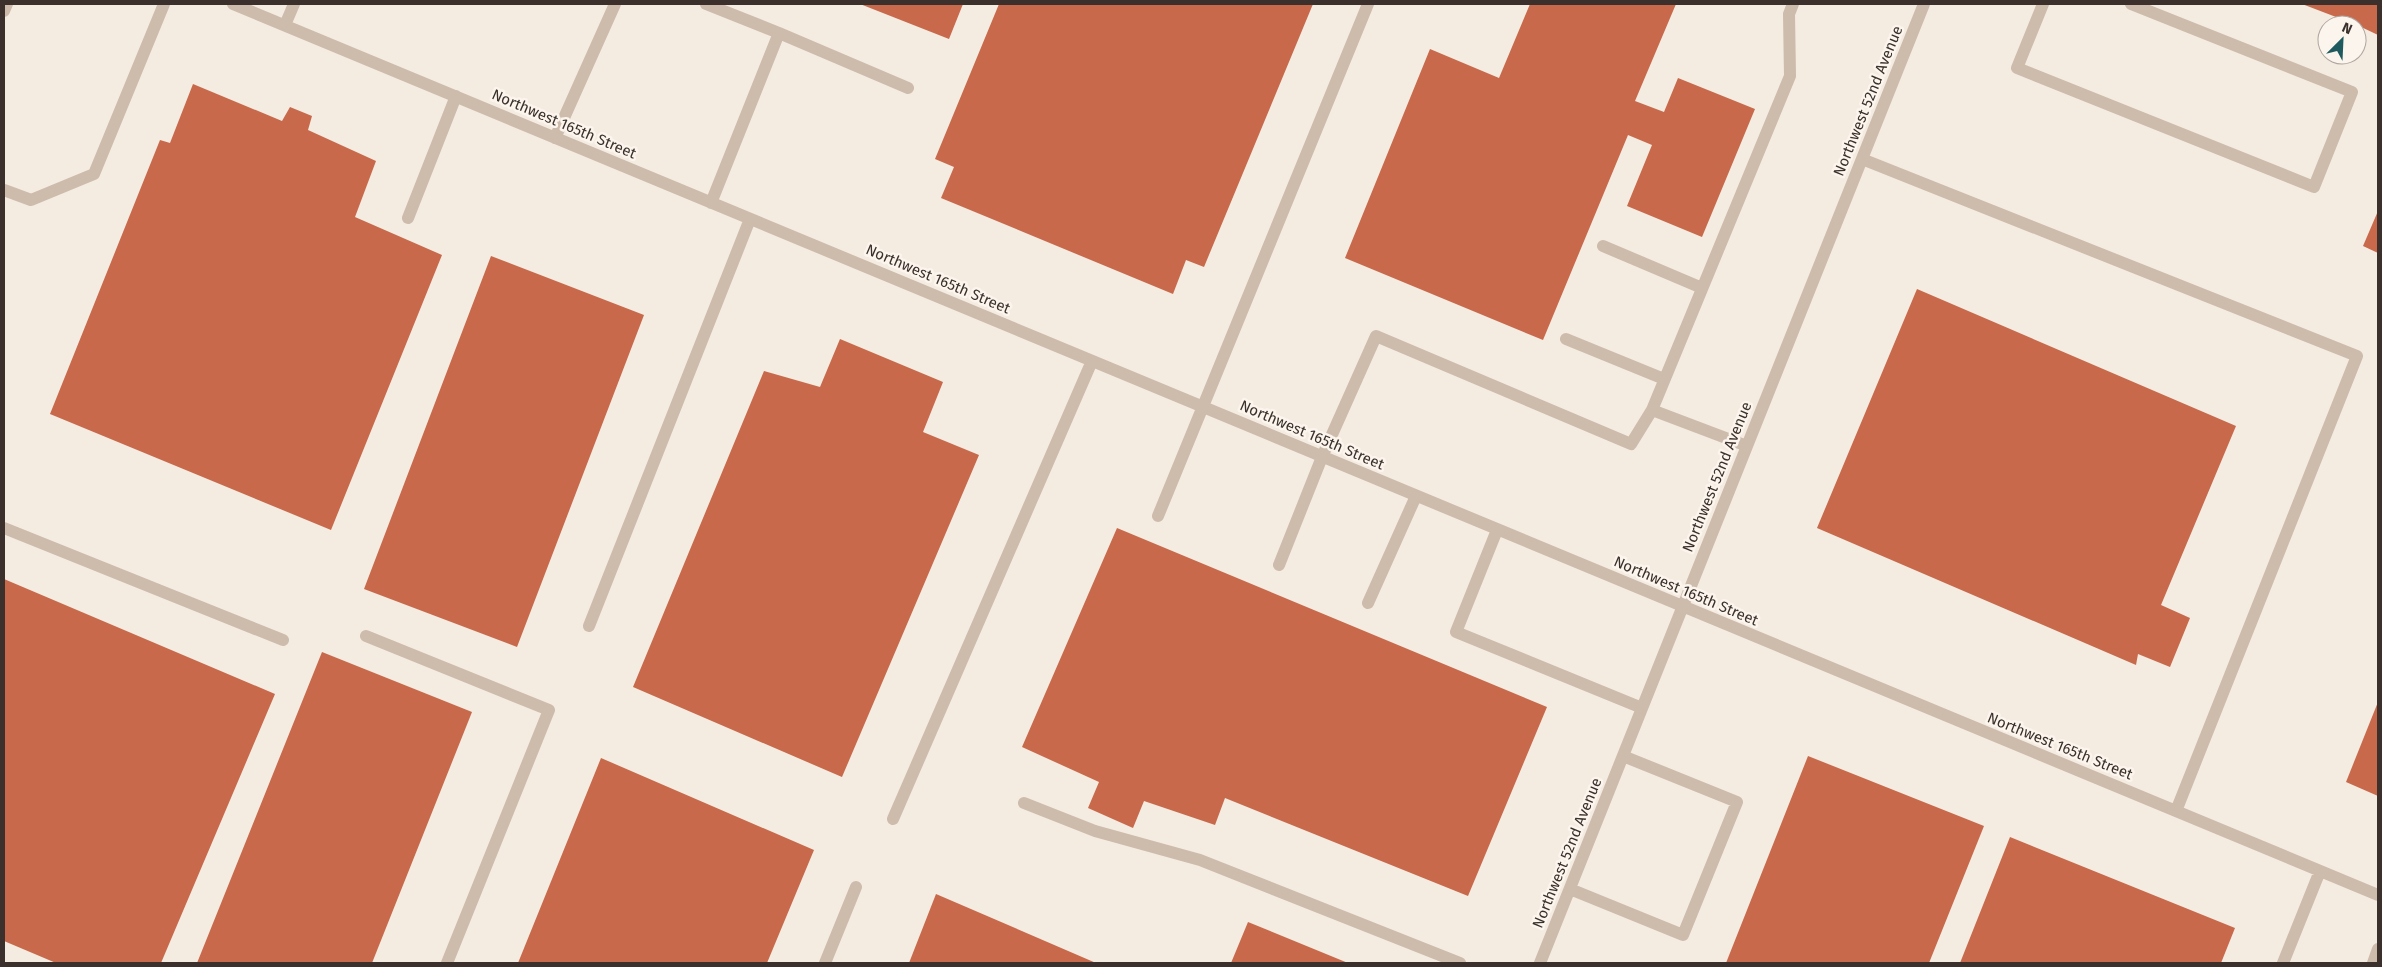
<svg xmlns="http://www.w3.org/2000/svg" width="2382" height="967" font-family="'Fira Sans',sans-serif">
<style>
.building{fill:#c8694b}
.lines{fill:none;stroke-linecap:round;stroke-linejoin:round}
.minor{stroke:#cdbbac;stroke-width:12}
.labels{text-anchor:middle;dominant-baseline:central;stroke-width:5;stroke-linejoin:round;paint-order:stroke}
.street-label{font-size:15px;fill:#3b302b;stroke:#fbf5ee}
</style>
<rect width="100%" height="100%" fill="#f4ebe1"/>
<!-- building -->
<path class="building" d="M860 4H963L949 39Z
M999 4H1313L1204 267 1186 260 1173 294 941 198 954 167 935 159Z
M1530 4H1676L1635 101 1664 112 1678 78 1755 109 1702 237 1627 206 1652 145 1628 135 1543 340 1345 258 1430 49 1499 78Z
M2302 4H2378V35L2357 25Z
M193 84 282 121 290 107 312 116 308 130 376 161 355 217 442 255 331 530 50 414 160 140 170 143Z
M2378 211V253L2363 246Z
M491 256 644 315 517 647 364 589Z
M1917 289 2236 426 2161 605 2190 618 2170 667 2138 654 2136 665 1817 528Z
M840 339 943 382 923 432 979 455 842 777 633 687 764 371 820 387Z
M1117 528 1547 707 1468 896 1225 798 1215 825 1144 801 1133 828 1088 808 1099 782 1022 747Z
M4 579 275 694 161 963H56L4 941Z
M322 652 472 712 372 963H197Z
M2378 702V796L2346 782Z
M1808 756 1984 826 1929 963H1726Z
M601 758 814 850 767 963H518Z
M2010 837 2235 928 2221 963H1960Z
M936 894 1096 963H909Z
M1248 922 1348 963H1231Z"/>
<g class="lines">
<!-- minor -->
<path class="minor" d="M233 4 2378 895
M706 4 779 33 711 203
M2043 4 2017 68 2314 187 2352 92 2131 4
M4 11 7 4
M285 25 294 4
M779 33 908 88
M555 138 615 4
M1862 159 2357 356 2176 811
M4 190 31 200 94 174 164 4
M408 218 456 96
M1603 246 1702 288
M1566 339 1664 379
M1747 446 1652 410 1790 76 1789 14 1793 4
M1158 516 1368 4
M4 528 283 640
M1497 530 1456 632 1642 708
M1279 565 1322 457 1376 336 1631 444 1652 410
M1368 603 1416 496
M589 626 750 219
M366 636 549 710 447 963
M1024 803 1095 831 1200 860 1460 963
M893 819 1092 361
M1570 889 1683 935 1737 802 1623 756
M825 963 856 887
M1540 963 1924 4
M2283 963 2320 871
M2373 963 2378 949"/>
</g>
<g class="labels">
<!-- street labels -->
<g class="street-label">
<text transform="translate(1868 101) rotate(-68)">Northwest 52nd Avenue</text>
<text transform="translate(564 124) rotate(23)">Northwest 165th Street</text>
<text transform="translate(938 279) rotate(23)">Northwest 165th Street</text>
<text transform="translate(1312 435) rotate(23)">Northwest 165th Street</text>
<text transform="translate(1717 477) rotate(-68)">Northwest 52nd Avenue</text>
<text transform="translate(1686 591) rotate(23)">Northwest 165th Street</text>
<text transform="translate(2060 746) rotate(22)">Northwest 165th Street</text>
<text transform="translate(1567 853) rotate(-68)">Northwest 52nd Avenue</text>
</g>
</g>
<!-- border -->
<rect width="2382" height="967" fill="none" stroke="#3b302b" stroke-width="10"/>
<!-- north arrow -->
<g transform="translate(2342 40) rotate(24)"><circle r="24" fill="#fbf5ee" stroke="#aea6a0"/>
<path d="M0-4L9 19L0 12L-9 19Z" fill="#1f5a5e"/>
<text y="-8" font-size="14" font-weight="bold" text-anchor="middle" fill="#3b302b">N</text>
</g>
</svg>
